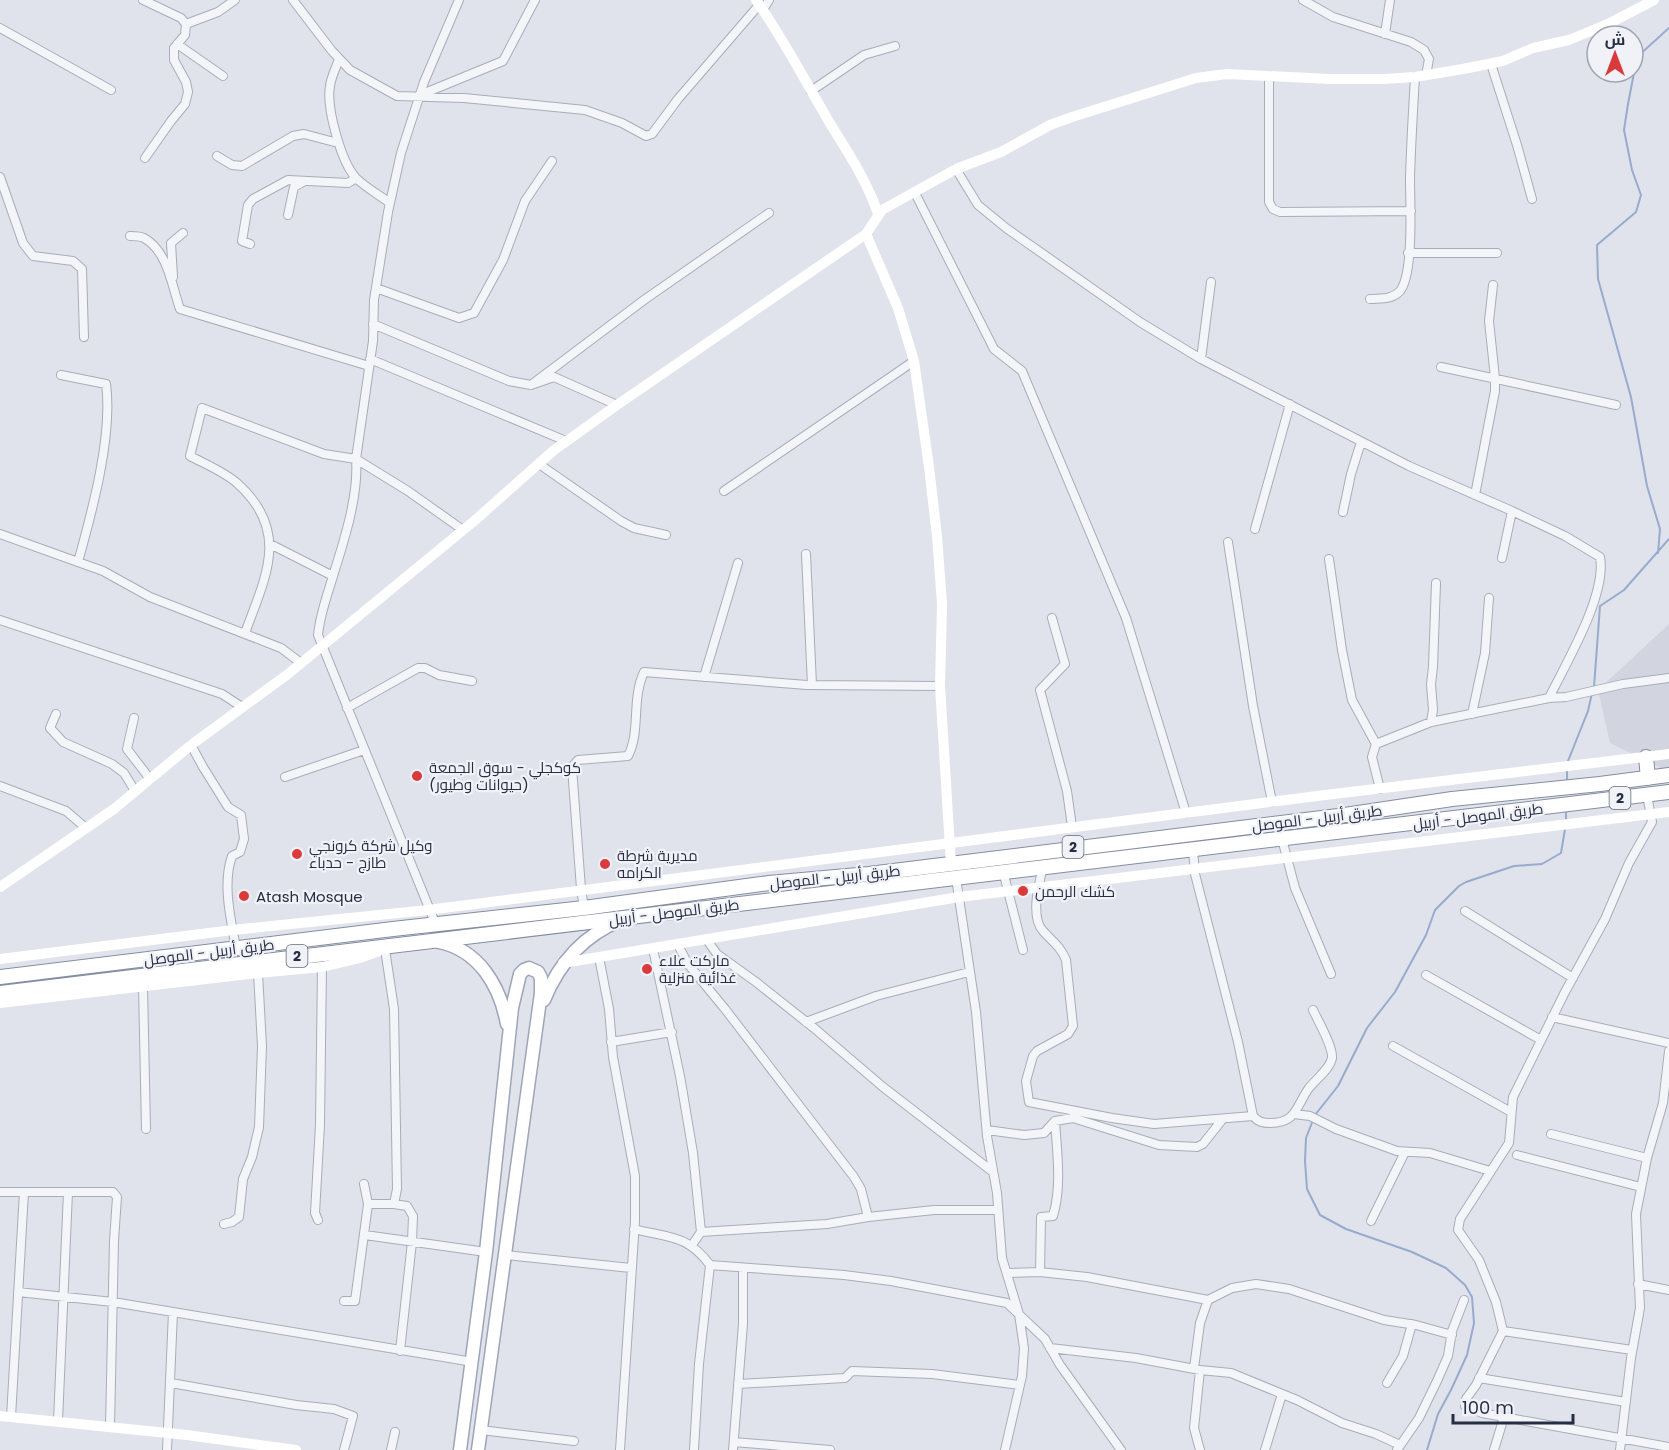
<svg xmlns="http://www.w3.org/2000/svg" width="1669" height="1450" font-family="Poppins,Cairo,sans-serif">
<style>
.built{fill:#d2d5e0}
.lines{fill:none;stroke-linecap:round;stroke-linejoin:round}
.stream{stroke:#98abce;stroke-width:2}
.street-casing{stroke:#a8adb9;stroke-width:10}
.primary-casing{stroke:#9ea5b8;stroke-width:15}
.highway-casing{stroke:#868da3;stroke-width:16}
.street{stroke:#f4f5f8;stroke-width:8}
.secondary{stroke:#fff;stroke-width:10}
.primary{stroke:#fff;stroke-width:12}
.highway{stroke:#fff;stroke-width:14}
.poi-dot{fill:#db3a3b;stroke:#f0f2f8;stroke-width:2}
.labels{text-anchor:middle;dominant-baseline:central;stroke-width:4.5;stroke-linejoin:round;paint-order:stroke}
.shield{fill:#f0f2f8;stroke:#63697a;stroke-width:1.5}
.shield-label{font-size:14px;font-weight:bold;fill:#272e44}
.poi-label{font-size:15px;fill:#272e44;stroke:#f0f2f8;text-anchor:start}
.street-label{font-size:15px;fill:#272e44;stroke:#f0f2f8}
</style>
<rect width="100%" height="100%" fill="#e0e3eb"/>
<!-- built -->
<path class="built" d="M1669 624V772L1610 743 1598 690Z"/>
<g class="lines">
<!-- stream -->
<path class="stream" d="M1658 553 1660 529 1647 486 1631 397 1598 279 1597 245 1636 212 1641 195 1632 170 1624 130 1628 104 1637 57 1669 28
M1594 687 1600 606 1624 590 1669 539
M1568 761 1588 711 1592 693
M1567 782V769
M1566 821V808
M1315 1115 1338 1086 1367 1028 1395 992 1426 935 1435 910 1459 886 1466 882 1514 866 1542 864 1561 853 1565 829
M1313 1120 1306 1138 1305 1161 1307 1189 1320 1215 1346 1229 1412 1252 1446 1268 1465 1285 1472 1297 1474 1323 1467 1355 1451 1390 1438 1414 1427 1450"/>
<defs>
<path id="street" d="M143 0 181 18 186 24 185 35 174 48V60L186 82 188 92 185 104 171 121 145 158
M293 0 332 51 350 70 397 96 464 98 585 110 622 123 646 136 652 134 678 99 759 5
M1303 0 1333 17 1411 42 1424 50 1429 59 1426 75
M763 10 769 0
M186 24 218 12 235 0
M0 28 111 90
M1385 34 1390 0
M177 44 223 76
M339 59C336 68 331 77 330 86 326 107 341 162 356 178 365 187 379 195 390 203
M1491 64 1517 145 1532 199
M1269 76V202L1273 209 1280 212 1411 211
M811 91 864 55 895 46
M420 95 503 61 535 0
M217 156 232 165 242 166 293 136 304 134 338 143
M956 169 978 205 1006 228 1140 322 1201 359 1409 466 1512 511 1565 536 1600 557C1607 595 1566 663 1549 698
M0 177 23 243 33 256 73 261 82 269 84 337
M915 193 994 349 1022 371 1126 618 1186 813
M288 215 294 187 303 182
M130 236C134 236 140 236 144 238 168 251 172 287 180 309L369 366
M250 244 242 241 248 205 253 199 288 180 348 183 356 178
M1408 253H1497
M173 277 171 243 183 233
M376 288 459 318 474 313 503 260 525 201 552 161
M1370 299C1380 298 1392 300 1400 291 1414 274 1410 202 1410 178 1411 144 1413 110 1415 77
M373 324 509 381 531 385 554 377 617 405
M370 359 566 441
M1201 359 1211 282
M1441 367 1616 405
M61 375 106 384C113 435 92 512 78 562
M531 385 644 300 769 213
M539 464 621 521 634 528 666 535
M724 491 914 361
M1475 495 1495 391V378L1489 321 1493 285
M1343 512 1351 474 1361 442
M1255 529 1290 404
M0 534 103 571 150 597 281 648 301 663
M1228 542 1253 706 1272 802
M270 544 333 576
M806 554 812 685
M1502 558 1512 511
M1329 559 1342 650 1352 700 1376 744 1372 757 1380 789
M1052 618 1065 664 1040 690 1067 791 1072 827
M0 620 222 694 242 707
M245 633C265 578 291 532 238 484 225 472 205 464 190 456L202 408 324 454 356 459 408 491 463 530
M704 677 738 563
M347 708 418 668H425L439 675 472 681
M56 714 50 728 63 742 112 764 124 773 135 791
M1472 714 1485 653 1489 598
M134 718 127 749 150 779
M1431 722 1433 710 1431 684 1433 667 1436 583
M1376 744 1431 722 1549 698 1566 697 1623 684 1669 678
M191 745 203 767 228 807 241 815 244 839 240 852 232 856C222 884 231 920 236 948
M285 777 364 750
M0 786 66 811 86 828
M1647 795 1652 822 1629 863 1605 919 1565 992 1513 1097 1509 1143 1460 1219 1458 1230 1479 1260 1496 1302 1503 1331 1476 1385 1466 1399 1465 1406 1482 1413 1669 1447
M1282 839 1295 888 1331 974
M1193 850 1195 874 1238 1042 1253 1116
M1043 867C1039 883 1030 917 1043 931 1052 941 1061 947 1066 960L1073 1026 1068 1034 1037 1051 1033 1056 1026 1081 1029 1102 1112 1118 1154 1124 1253 1116C1258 1122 1263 1123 1270 1123 1297 1123 1296 1106 1309 1088 1316 1079 1330 1069 1332 1058 1333 1046 1318 1021 1313 1010
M1003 871 1023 950
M956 878 976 1012 987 1136 997 1193 1002 1258 1019 1314 1024 1348 1022 1376 1005 1450
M584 908 581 889 572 767 578 760 628 756C641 731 631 700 644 672L807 685 940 686
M1465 911 1573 978
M436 925 318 635C320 614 327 596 333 576 344 541 359 495 356 459L373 341 374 300 388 212 401 153 424 82 459 0
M707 940 717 954 756 982 814 1028 883 1087 993 1172
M678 945 688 964 725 1009 854 1177 861 1189 868 1217 827 1224 701 1232
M385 949 394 1009 397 1189 394 1204 407 1206 413 1216 412 1242 400 1351
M653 949 680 1076 693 1153 701 1232 692 1245
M599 957 609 1009 613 1057 635 1176V1221L620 1450
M1426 975 1541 1040
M143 986 146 1129
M1552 1017 1669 1043
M806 1022 876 996 969 972
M611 1042 672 1032
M1393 1046 1511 1112
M1294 1114 1310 1116 1336 1129 1397 1151 1430 1153 1490 1171
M987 1130 1024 1135 1044 1133 1055 1121 1073 1118 1159 1145 1197 1147 1203 1144 1222 1120
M1551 1134 1647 1158
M1517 1155 1641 1187
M0 1192H113L117 1197 114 1241 110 1426
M368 1204H394
M868 1217 934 1210H998
M318 1220 315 1213 320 1125 322 967
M1371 1221 1405 1152
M224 1224 232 1222 239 1217 243 1179 252 1157 259 1127 262 1046 258 973
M634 1229C668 1238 687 1234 710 1265L699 1364 694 1450
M365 1235 486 1252
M506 1255 631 1268
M710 1265 844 1275 891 1281 1007 1303 1045 1339 1060 1365 1121 1450
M1040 1272 1087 1277 1208 1300 1200 1323 1194 1368
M1007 1273 1040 1272 1041 1217 1053 1216C1062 1187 1057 1151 1055 1121
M1638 1284 1669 1290
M18 1292 113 1302 473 1362
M1208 1300 1232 1288 1256 1284 1289 1289 1384 1320 1416 1325 1452 1335
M344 1301H355L368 1204 364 1184
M1503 1331 1632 1350
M1050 1348 1136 1358 1200 1370 1231 1373 1297 1400 1342 1423 1376 1434 1400 1445
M1200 1370 1194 1428 1200 1450
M1479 1378 1626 1402
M171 1383 296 1405 334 1409 353 1416 344 1450
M1387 1383 1403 1356 1412 1324
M738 1384 845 1378 852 1371 932 1374 1020 1385
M11 1417 24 1192
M58 1421 68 1192
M481 1430 574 1441
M734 1442 830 1450
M167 1450 173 1312
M391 1450 395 1432
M733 1450 743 1324V1268
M1265 1450 1282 1394
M1397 1450 1419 1418 1437 1381 1448 1356 1452 1331 1464 1300
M1494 1450 1504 1417
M1620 1450 1631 1358 1640 1308 1636 1214 1647 1158 1663 1103 1669 1051"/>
<path id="primary" d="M439 942C479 950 500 986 507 1024
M544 1000C559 963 584 935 621 920
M460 1450 486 1252 512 1008 520 974 524 970 529 968 538 972 541 978V993L478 1450"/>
<path id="highway" d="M1646 757 1648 778
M0 977 393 929 584 908 769 883 869 874 1338 816 1452 799 1600 784 1669 775
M0 993 1669 792"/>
</defs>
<!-- street casing -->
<use href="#street" class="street-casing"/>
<!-- primary casing -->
<use href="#primary" class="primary-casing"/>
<!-- highway casing -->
<use href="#highway" class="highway-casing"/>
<!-- street -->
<use href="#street" class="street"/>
<!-- secondary -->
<path class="secondary" d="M756 0C783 38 804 79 828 120 846 150 867 180 878 214
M866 234 898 308 914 361 929 467 937 536 942 604 940 686 951 864
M0 887 114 809 191 745 288 674 473 522 553 451 617 405 866 234 882 210 956 169 1001 152 1050 125 1072 117 1196 78 1227 74 1329 79H1384L1415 77 1463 69 1503 61 1533 48 1569 40 1610 23 1654 0
M0 959 233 930 428 910 1325 795 1669 754
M563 963 959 897 1669 812
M0 1003 258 973 322 967 360 958 379 951
M0 1416 187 1435 296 1450"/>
<!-- primary -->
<use href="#primary" class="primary"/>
<!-- highway -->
<use href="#highway" class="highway"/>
</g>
<!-- markers -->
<g class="poi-dot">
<circle cx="417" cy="776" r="6"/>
<circle cx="297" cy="854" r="6"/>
<circle cx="605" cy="864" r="6"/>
<circle cx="1023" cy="891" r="6"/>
<circle cx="244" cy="896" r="6"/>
<circle cx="647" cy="969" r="6"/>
</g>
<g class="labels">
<!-- shield labels -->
<g class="shield">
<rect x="1609.5" y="787" width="21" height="22" rx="4.5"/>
<rect x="1062.5" y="836" width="21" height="22" rx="4.5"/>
<rect x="286.5" y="945" width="21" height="22" rx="4.5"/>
</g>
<g class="shield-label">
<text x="1620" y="798">2</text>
<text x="1073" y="847">2</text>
<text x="297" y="956">2</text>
</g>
<!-- poi labels -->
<g class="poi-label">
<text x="429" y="767">كوكجلي - سوق الجمعة<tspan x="429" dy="17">(حيوانات وطيور)</tspan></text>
<text x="309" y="845">وكيل شركة كرونجي<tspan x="309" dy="17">طازج - حدباء</tspan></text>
<text x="617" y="855">مديرية شرطة<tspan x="617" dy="17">الكرامه</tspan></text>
<text x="1035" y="891">كشك الرحمن</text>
<text x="256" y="896">Atash Mosque</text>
<text x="659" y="960">ماركت علاء<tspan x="659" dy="17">غذائية منزلية</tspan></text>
</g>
<!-- street labels -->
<g class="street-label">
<text transform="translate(1478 816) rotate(-7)">طريق الموصل - أربيل</text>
<text transform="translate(1317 818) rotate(-7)">طريق أربيل - الموصل</text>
<text transform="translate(835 877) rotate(-6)">طريق أربيل - الموصل</text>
<text transform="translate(674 912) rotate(-7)">طريق الموصل - أربيل</text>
<text transform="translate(209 952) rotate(-7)">طريق أربيل - الموصل</text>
</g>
</g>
<!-- north arrow -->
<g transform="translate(1615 54)"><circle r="28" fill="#f0f2f8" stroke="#a0a4b0" stroke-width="1.5"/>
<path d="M0-4.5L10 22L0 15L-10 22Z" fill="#db3a3b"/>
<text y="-9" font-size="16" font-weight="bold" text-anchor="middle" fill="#272e44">ش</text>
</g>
<!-- scale -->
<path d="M1453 1414v9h120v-9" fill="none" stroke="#272e44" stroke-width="3"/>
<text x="1462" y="1414" font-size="18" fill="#272e44" stroke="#f0f2f8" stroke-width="4.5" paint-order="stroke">100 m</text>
</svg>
